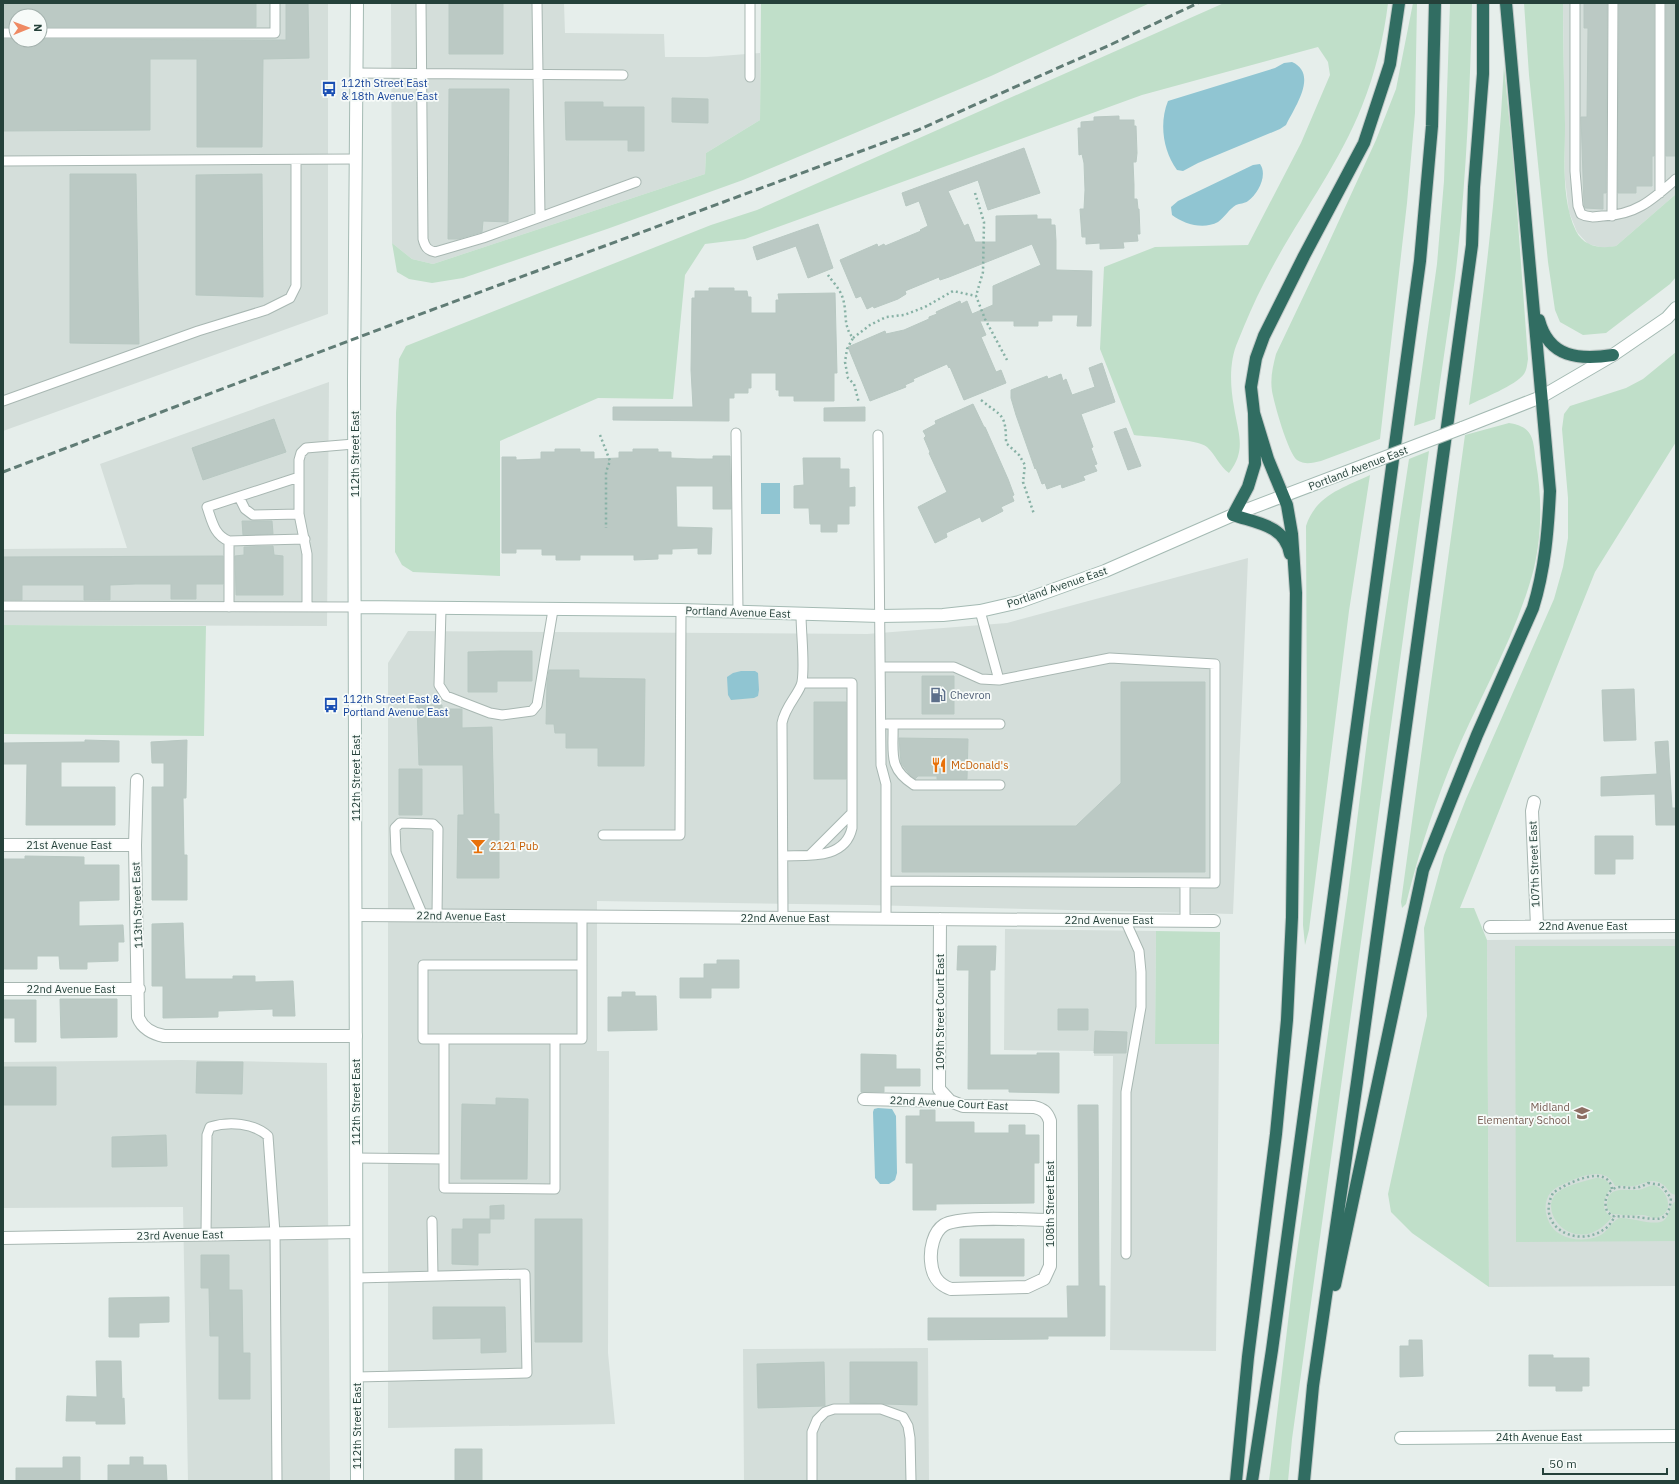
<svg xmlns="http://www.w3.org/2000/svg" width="1679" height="1484" font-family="'IBM Plex Sans',sans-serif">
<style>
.built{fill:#d4deda;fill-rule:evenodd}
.green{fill:#c0dfc9}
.water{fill:#90c5d2}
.building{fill:#bbc9c4;stroke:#b8c8c2}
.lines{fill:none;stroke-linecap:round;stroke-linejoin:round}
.lane-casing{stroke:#a8b7b2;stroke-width:11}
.street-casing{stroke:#a8b7b2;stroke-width:14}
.secondary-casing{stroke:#a4bab3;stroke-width:14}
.highway-casing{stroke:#c2cac8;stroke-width:14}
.path{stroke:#87b1a5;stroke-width:2.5;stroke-dasharray:2 3;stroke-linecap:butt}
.lane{stroke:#fff;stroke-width:9}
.street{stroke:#fff;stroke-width:12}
.secondary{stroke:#fff;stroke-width:12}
.highway{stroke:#316d62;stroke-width:12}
.rail{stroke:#607c75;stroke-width:3;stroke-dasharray:8 4;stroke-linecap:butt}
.secondary-bridge-casing{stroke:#a4bab3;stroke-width:14;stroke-linecap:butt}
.secondary-bridge{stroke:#fff;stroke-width:12}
.labels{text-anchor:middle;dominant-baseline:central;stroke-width:3.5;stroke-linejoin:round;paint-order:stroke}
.transit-label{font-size:11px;fill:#164399;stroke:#f7fbf9;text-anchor:start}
.street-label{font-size:11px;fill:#25413a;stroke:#f7fbf9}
.service-label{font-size:11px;fill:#4e5e75;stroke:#f7fbf9;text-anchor:start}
.food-label{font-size:11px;fill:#c56008;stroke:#f7fbf9;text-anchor:start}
.education-label{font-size:11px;fill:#785e54;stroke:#f7fbf9;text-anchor:end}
</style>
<rect width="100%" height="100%" fill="#e6eeeb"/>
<!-- built -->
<path class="built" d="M3 3H328V314L3 431ZM16 16H40V40H16Z
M391 3H564L565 33 664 34 665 57H707L760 53V120L706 153 705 174 433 264 412 259 392 243Z
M1563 3H1676V194L1616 246 1604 248 1588 244 1577 232 1569 212 1565 179Z
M329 382 327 626 3 625V549L127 548 100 464Z
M1248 558 1233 914 867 905 597 901V1051H609L608 1353 615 1424 388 1428V663L408 631 867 634 1007 623Z
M1005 929 1156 931 1155 1044H1219L1216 1351 1110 1350 1113 1056H1094V1051L1004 1050Z
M1676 939V1286L1489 1287 1487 940Z
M182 1060 327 1063 330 1481H188L183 1207 3 1208V1062Z
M928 1348 929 1481H744L743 1349Z"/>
<!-- green -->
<path class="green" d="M761 3H1150L991 76 743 180 607 229 463 278 432 283 409 279 397 272 392 243 412 259 433 264 705 174 706 153 760 120Z
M1224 3H1388C1384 37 1375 74 1362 106 1337 169 1294 223 1264 283 1254 302 1246 321 1238 341 1229 361 1230 385 1234 407 1238 433 1247 450 1229 473 1219 466 1216 455 1207 447 1198 439 1148 437 1134 435L1100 349 1104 267 1155 247 1248 245 1301 143 1330 75 1328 62 1318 47 1142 95 745 239 705 244 685 275 673 399 598 398 500 441V576L413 572 402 565 395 552 396 413 399 359 406 346 711 225 757 210Z
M1413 3H1417L1415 113 1407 203 1380 439 1321 461C1312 463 1305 465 1297 460 1288 453 1274 403 1272 391 1270 378 1273 366 1276 354L1325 251 1376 140 1396 89Z
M1450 3H1472C1470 94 1466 187 1455 278 1449 325 1441 372 1435 419L1414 426 1437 264 1444 181Z
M1524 3H1563C1563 44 1564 85 1565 125 1565 159 1561 200 1576 231 1584 247 1601 249 1616 246L1676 194V277L1670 284 1606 333 1583 335 1560 322 1555 310 1548 262 1529 75Z
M1504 66 1514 168 1528 359C1527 365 1527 369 1524 374 1515 386 1483 398 1469 405 1484 292 1498 180 1504 66Z
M1676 352V442L1595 572 1460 908H1474L1487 940 1489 1287 1412 1233 1391 1212 1388 1194 1427 1016 1424 928 1444 855 1466 799 1554 599 1563 567 1568 538V498L1562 429 1564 414 1570 406 1626 388 1643 379Z
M1509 423C1535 427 1533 441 1536 463 1542 496 1542 535 1534 568 1516 639 1475 704 1448 772 1431 815 1417 859 1406 904L1402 908 1401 902 1465 435Z
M1429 451 1309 1317 1292 1439 1288 1481H1269L1293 1280 1348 893 1370 717 1409 459Z
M1370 475 1349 611 1309 930 1305 945 1303 925 1307 726 1306 526C1316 495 1343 488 1370 475Z
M3 625 206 626 204 736 3 734Z
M1156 931 1220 932 1219 1044H1155Z
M1515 946H1676V1195C1668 1194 1668 1187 1662 1184 1652 1177 1644 1184 1634 1186 1628 1187 1622 1185 1615 1186 1606 1167 1585 1175 1570 1181 1564 1184 1556 1187 1551 1192 1540 1205 1547 1227 1560 1234 1571 1241 1588 1241 1599 1236 1608 1232 1611 1222 1619 1218 1631 1217 1653 1226 1663 1221 1671 1216 1669 1204 1676 1201V1241L1516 1242Z
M1596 1178C1604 1178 1608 1180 1611 1188 1603 1197 1600 1211 1612 1217 1577 1261 1534 1211 1558 1192 1568 1185 1584 1181 1596 1178Z
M1654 1185C1670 1191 1675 1215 1655 1218 1650 1218 1647 1215 1643 1215 1633 1216 1623 1215 1612 1214 1609 1211 1606 1208 1607 1203 1609 1185 1626 1191 1638 1190 1644 1189 1648 1186 1654 1185Z"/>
<!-- water -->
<path class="water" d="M1292 62C1319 74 1294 108 1286 125L1280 129 1198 163 1183 171 1177 170C1163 151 1159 123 1168 101L1275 68 1284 63Z
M1260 164C1268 175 1258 194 1248 201 1244 204 1240 203 1236 205 1229 209 1225 217 1218 222 1203 230 1184 224 1172 215L1171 207 1178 201 1253 165Z
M761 483H780V514H761Z
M741 671H755L758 673 759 690 758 696 754 698 731 700 728 695 727 677 733 673Z
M878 1108 892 1109 896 1116 897 1173 895 1180 889 1184H880L875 1178 873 1112 874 1109Z"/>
<!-- building -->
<path class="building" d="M3 3H256V27H40V16H16V27H3Z
M286 3H308L309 58 263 59 262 147H197V59H150V130L3 131V39L286 40Z
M449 3H503V54H449Z
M1584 3H1607L1606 193H1603V209L1585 208 1584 205 1581 117H1587L1588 28H1584Z
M1619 3H1654V156H1652V186H1636V193H1618Z
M1666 3H1676V156H1666Z
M449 89H509L508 222 483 221 482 232 458 239H448Z
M672 98 708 99V123L672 122Z
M565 102H603V107H644V151H628V140H566Z
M1119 116V120H1134V126H1136L1137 153 1136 162H1133L1134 185V199H1137L1138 209H1139L1140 234H1137L1138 241 1123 242 1124 248 1100 249V243L1086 244V237H1082L1080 209H1084L1085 190 1084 163 1082 154 1079 155 1078 128H1081V122L1094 121V117Z
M1024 148 1040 193 988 210 978 180 948 191 964 226 968 224 975 242H996V216L1037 215V219H1051V225H1055L1056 241V270L1092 271 1091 326H1077L1078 315H1052V321H1038V326H1014V321H980L986 335 981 337 996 372 1001 370 1006 383 964 400 950 367 949 368 947 364 913 379 914 381 905 385 906 387 870 401 848 347 885 331 886 334 904 330 929 319V317L937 314 936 312 960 301 961 304 967 301 972 314 993 305V286L1041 265 1032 244 949 277 940 280 939 277 905 291 906 294 898 299 874 308 873 306 867 309 861 296 856 298 840 260 877 244 878 247 884 244 885 246 921 231 920 230 928 226 919 201 906 206 902 193Z
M70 174H136L139 344 70 343Z
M262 174 263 297 196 295V175Z
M818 224 833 268 808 278 796 246 757 260 753 247Z
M709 288H734V291H747L748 297H751V313H776V300H779L778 294 835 293 837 373H834V401H794V396H779V390H776V373H751V388H748V393H734V398H729V421L613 420V407H693L691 370 692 298H695V291H709Z
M1102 363 1115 402 1081 414 1093 447 1091 448 1097 464 1094 465 1097 471 1083 476 1085 480 1062 488 1061 484 1047 489 1045 483 1042 484 1036 468 1035 469 1016 415 1011 398V390L1047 376 1048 379 1061 374 1063 381 1066 379 1072 395 1095 387 1089 368Z
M973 404 984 427H985L1008 479 1014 495 1012 496 1014 501 1001 507 1003 511 982 522 980 517 946 533 947 537 935 543 918 507 947 492 929 453 930 452 924 438 926 436 923 431 936 424 935 421Z
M865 407V421H824V408Z
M274 419 286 452 203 480 192 448Z
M1126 428 1141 466 1128 470 1114 432Z
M555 449H580V452H594V459L619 458V452H633V449H658V452H671V458L697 459H713V456H730L731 509H713V486H676L677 527 712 528 711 554H698V548L672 549V554H658V559L634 560V555H580V560H556V555H542V549H516V553H502V457H516V460L541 459V452H555Z
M803 458H840V469H849V488L855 487V506H849V524H837V532H821V524H810L809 508H794V486L804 485Z
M242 521H272L273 534 243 535Z
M273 546 274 555 283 556V595H236L235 556 244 555V547Z
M223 556V584H196V599H171V584H135L110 585V600H84V585H22V600H3V557Z
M501 651H532V681H497V692H468V652Z
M549 670H579V678L645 679 644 766H598V748H566V733H555L554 724H546L547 683Z
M922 676H954V714H922Z
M1121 682H1205V872H902V826H1076L1121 783Z
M1634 689 1636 740 1604 741 1602 690Z
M814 702H846V779H814Z
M417 705H442V709H462V728L492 727 494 814H499V878H457L458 815H464L463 765H419Z
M899 738 968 739 967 779H937V776H918L915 779 909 774 901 763Z
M85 740 119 741V762H61V787H115V825H26L27 764H3V743L85 742Z
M187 740 186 798H183L184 855H187V900H152V787H164V763H152L151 742Z
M1668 741 1672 808H1676V825H1656L1655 794 1601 796V777L1657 774 1655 742Z
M399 769H422V815H399Z
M1595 836H1633V859H1615V874H1595Z
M25 856 84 857V865H119V900L79 901V926L123 925 124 942H118V961L87 962V969H60L59 956H37V969H3V859H25Z
M183 923 185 979H233V976H255V982L293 981 295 1016H273V1009L218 1011V1017L163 1018V986H152V924Z
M958 946H996L995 970H990V1055H1037V1053H1059V1093L1009 1092V1089H968L969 970H957Z
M717 960H739V988H711V998H680V978H704V964H717Z
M622 992H635V996H656L657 1030 608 1031V997H622Z
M60 999H117V1037L61 1038Z
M3 1000H36V1042H15V1018H3Z
M1058 1009H1088V1030H1058Z
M1095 1031 1127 1032 1126 1053H1094Z
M861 1054 896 1055V1069H920V1086H884V1092H861Z
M197 1062H243L242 1094 196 1093Z
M3 1067H56V1105H3Z
M496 1098 528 1099 527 1179H461L462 1104 496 1105Z
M1078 1105H1098L1099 1286H1105V1336H1048V1339L928 1340V1318H1068L1067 1286H1079Z
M920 1110H935V1122H974V1133H1009V1125H1025V1135H1039V1163H1034V1203L936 1204V1210H913V1163H906V1116H920Z
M166 1135 167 1166 112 1167V1137Z
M504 1205V1219H490V1206Z
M463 1219H490V1233H478V1265L452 1264V1229H463Z
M535 1219H582V1342H535Z
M960 1239H1024V1276H960Z
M201 1255H229V1290H242L243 1353H250V1399H219V1336H210L209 1288H201Z
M169 1297V1322L139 1323V1337H109V1298Z
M433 1307H505L506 1352 481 1353V1338L433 1339Z
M1409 1340H1422L1423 1376 1400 1377V1346H1409Z
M1529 1355H1553V1358H1589V1386H1582V1391H1556V1386H1529Z
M96 1361H121L122 1399 124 1398 125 1424H96V1421H66L67 1396 97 1397Z
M824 1362 825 1406 758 1408 757 1364Z
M850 1362H917V1405L850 1403Z
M455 1449H482V1481H455Z
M63 1457H80V1481H16V1468H63Z
M130 1457H143V1465H166L167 1481H108V1465H130Z"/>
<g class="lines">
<defs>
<path id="lane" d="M421 3 423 239C425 247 427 250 435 252L483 238 636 182
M537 3 540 217
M750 3V77
M1575 3V171L1578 206 1581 214C1588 218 1595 217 1603 216 1636 215 1652 200 1676 179
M1660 3V193
M3 33H16
M40 33H275V3
M356 73 623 75
M3 161 356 159
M1612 216 1613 3
M3 401 198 331 266 310 290 298 296 286V160
M736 433 738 612
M878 435 881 765 886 784V919
M299 477 207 507C212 521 214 535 229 541L305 539
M239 497 245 509 253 515 299 514
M3 606 356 607
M229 607V541
M307 607V554L299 514V460L301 453 306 448 354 444
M441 609 439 685 446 696 490 713 502 715 532 711 537 705 553 610
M980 611 999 680
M881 667H954L981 679 999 680 1110 658 1215 664V883L886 881
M887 724H1000
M893 724C894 752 887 768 914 785H1000
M603 835H680L681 610
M810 855 852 813
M783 856C807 855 845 860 852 828V683H802
M1185 883V920
M423 916 396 852 395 828 400 823 433 824 438 829 437 916
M582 917V1039H423V965H582
M783 918 782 723C785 706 800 693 802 682 805 664 801 633 801 614
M1125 920 1139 951 1141 972V1007L1126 1092V1254
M444 1039V1188L555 1189V1039
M356 1158 444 1159
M432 1221 433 1276
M206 1235 207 1135 210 1127C229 1121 254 1123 268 1136L275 1233 277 1481
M356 1278 525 1274 527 1373 356 1377
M812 1481V1432L817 1420 825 1412 834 1409H881L903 1417 908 1426 910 1438 911 1481"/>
<path id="street" d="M137 780 135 845 138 1017C142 1028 153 1034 164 1036H356
M1534 802 1532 811 1537 926
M3 845H135
M356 915 1214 921
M940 919 939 1089 950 1101
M1490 927 1676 926
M3 989H139
M864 1099 950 1101 963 1106 1034 1107C1043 1109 1047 1112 1050 1121V1266L1044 1279 1027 1287 951 1289C937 1284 932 1275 931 1261 930 1250 933 1232 944 1225 960 1215 1028 1220 1050 1220
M3 1238 356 1232"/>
<path id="secondary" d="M357 3 354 381 357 1481
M1462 428 1541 397 1613 355 1667 318 1676 308
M356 607 681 610 880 616 943 615 980 611 1019 602 1105 571 1233 515 1370 463
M1401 1438 1676 1436"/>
<path id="highway" d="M1539 320C1549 358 1579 360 1613 355
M1290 554C1285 525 1256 523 1233 515L1248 487 1255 464 1254 413 1251 387 1256 358 1264 336 1304 256 1364 143 1390 64 1399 3
M1335 1285 1423 870 1477 735 1533 608C1545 569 1548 531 1550 491L1506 3
M1236 1481 1248 1357 1276 1134 1287 1020 1292 917 1296 593 1292 534 1287 505 1268 459 1254 413
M1252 1481 1272 1350 1420 261 1432 126 1435 3
M1304 1481 1313 1386 1357 1082 1472 245 1474 187 1483 74V3"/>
</defs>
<!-- lane casing -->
<use href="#lane" class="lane-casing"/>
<!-- street casing -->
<use href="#street" class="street-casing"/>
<!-- secondary casing -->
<use href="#secondary" class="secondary-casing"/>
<!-- highway casing -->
<use href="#highway" class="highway-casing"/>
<!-- path -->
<path class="path" d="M975 193 984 222 983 272 976 296
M828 275C832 281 839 288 842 296 848 311 842 325 853 338L847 349 845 362 848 378 854 384 859 403
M853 338 870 325 886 317 904 315 925 307 953 291 976 296 985 319 1007 360
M981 400C1002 417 1006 413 1006 443L1019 455 1025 465 1023 482 1034 514
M600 435 610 461 606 472V528
M1648 1183 1661 1185 1671 1198C1669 1220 1662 1220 1644 1218 1633 1216 1623 1217 1612 1216L1607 1211C1603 1201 1607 1188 1620 1187 1624 1187 1628 1188 1633 1188 1638 1188 1643 1186 1648 1183Z
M1612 1189C1608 1162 1565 1184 1553 1193 1535 1227 1577 1248 1603 1230 1609 1227 1612 1221 1615 1216"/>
<!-- lane -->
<use href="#lane" class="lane"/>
<!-- street -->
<use href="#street" class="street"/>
<!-- secondary -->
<use href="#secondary" class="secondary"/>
<!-- highway -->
<use href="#highway" class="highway"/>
<!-- rail -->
<path class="rail" d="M3 472 391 325 918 130 1112 44 1198 3"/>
<defs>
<path id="secondary-bridge" d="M1370 463 1462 428"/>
</defs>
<!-- secondary-bridge casing -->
<use href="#secondary-bridge" class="secondary-bridge-casing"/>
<!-- secondary-bridge -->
<use href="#secondary-bridge" class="secondary-bridge"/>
</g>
<!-- icons -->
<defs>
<symbol id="bus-bare" viewBox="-9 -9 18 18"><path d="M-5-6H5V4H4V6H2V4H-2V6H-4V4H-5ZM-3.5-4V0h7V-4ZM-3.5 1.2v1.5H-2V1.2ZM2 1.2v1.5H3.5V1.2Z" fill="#1a4fb4" stroke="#f7fbf9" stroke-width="2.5" paint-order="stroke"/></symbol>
<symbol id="fuel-bare" viewBox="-9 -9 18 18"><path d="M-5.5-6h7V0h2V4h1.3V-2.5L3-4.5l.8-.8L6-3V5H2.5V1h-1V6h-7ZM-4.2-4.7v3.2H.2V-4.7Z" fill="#5c6f8a" stroke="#f7fbf9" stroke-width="2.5" paint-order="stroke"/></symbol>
<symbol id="restaurant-bare" viewBox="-9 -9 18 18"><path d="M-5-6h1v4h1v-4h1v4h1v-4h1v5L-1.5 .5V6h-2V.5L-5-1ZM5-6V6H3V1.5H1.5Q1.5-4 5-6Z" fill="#e8710a" stroke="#f7fbf9" stroke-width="2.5" paint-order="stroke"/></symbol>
<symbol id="bar-bare" viewBox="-9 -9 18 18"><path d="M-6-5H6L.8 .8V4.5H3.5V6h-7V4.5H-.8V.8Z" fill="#e8710a" stroke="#f7fbf9" stroke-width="2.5" paint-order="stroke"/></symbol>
<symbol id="school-bare" viewBox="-9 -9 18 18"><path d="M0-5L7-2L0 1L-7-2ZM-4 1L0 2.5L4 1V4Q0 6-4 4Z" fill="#8d6e63" stroke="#f7fbf9" stroke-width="2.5" paint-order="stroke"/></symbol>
</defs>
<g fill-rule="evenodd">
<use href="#bus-bare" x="318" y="78" width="22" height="22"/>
<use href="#fuel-bare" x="927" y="684" width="22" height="22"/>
<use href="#bus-bare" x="320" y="694" width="22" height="22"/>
<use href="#restaurant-bare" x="928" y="754" width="22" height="22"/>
<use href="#bar-bare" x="467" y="835" width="22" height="22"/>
<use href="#school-bare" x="1571" y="1102" width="22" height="22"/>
</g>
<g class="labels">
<!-- transit labels -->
<g class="transit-label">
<text x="341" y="83">112th Street East<tspan x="341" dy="13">&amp; 18th Avenue East</tspan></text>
<text x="343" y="699">112th Street East &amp;<tspan x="343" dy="13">Portland Avenue East</tspan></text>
</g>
<!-- street labels -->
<g class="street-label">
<text transform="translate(355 454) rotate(-90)">112th Street East</text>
<text transform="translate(1358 468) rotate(-21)">Portland Avenue East</text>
<text transform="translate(1057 587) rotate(-19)">Portland Avenue East</text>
<text transform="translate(738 612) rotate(2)">Portland Avenue East</text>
<text transform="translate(356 778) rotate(-90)">112th Street East</text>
<text x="69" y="845">21st Avenue East</text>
<text transform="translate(1534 864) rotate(-92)">107th Street East</text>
<text transform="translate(137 905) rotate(-92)">113th Street East</text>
<text transform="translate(461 916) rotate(1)">22nd Avenue East</text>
<text x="785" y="918">22nd Avenue East</text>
<text x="1109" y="920">22nd Avenue East</text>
<text x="1583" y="926">22nd Avenue East</text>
<text x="71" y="989">22nd Avenue East</text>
<text transform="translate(940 1012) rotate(-90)">109th Street Court East</text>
<text transform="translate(356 1102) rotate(-90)">112th Street East</text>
<text transform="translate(949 1103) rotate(3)">22nd Avenue Court East</text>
<text transform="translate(1050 1204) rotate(-90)">108th Street East</text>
<text transform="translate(180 1235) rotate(-1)">23rd Avenue East</text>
<text transform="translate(357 1426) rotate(-90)">112th Street East</text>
<text x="1539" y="1437">24th Avenue East</text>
</g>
<!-- service labels -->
<g class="service-label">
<text x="950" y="695">Chevron</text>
</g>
<!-- food labels -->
<g class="food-label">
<text x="951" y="765">McDonald's</text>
<text x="490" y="846">2121 Pub</text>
</g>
<!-- education labels -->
<g class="education-label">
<text x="1570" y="1107">Midland<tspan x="1570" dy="13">Elementary School</tspan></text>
</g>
</g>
<!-- border -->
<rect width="1679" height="1484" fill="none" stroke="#25413a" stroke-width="8"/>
<!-- north arrow -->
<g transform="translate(28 28) rotate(89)"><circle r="19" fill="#f7fbf9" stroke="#a3b1ad"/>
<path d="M0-3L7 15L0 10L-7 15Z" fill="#ef8a63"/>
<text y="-6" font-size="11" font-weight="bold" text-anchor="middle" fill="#25413a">N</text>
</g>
<!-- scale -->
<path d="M1543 1468v6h124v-6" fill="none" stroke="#25413a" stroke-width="2"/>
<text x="1549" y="1468" font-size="12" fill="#25413a" stroke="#f7fbf9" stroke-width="3" paint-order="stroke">50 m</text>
</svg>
